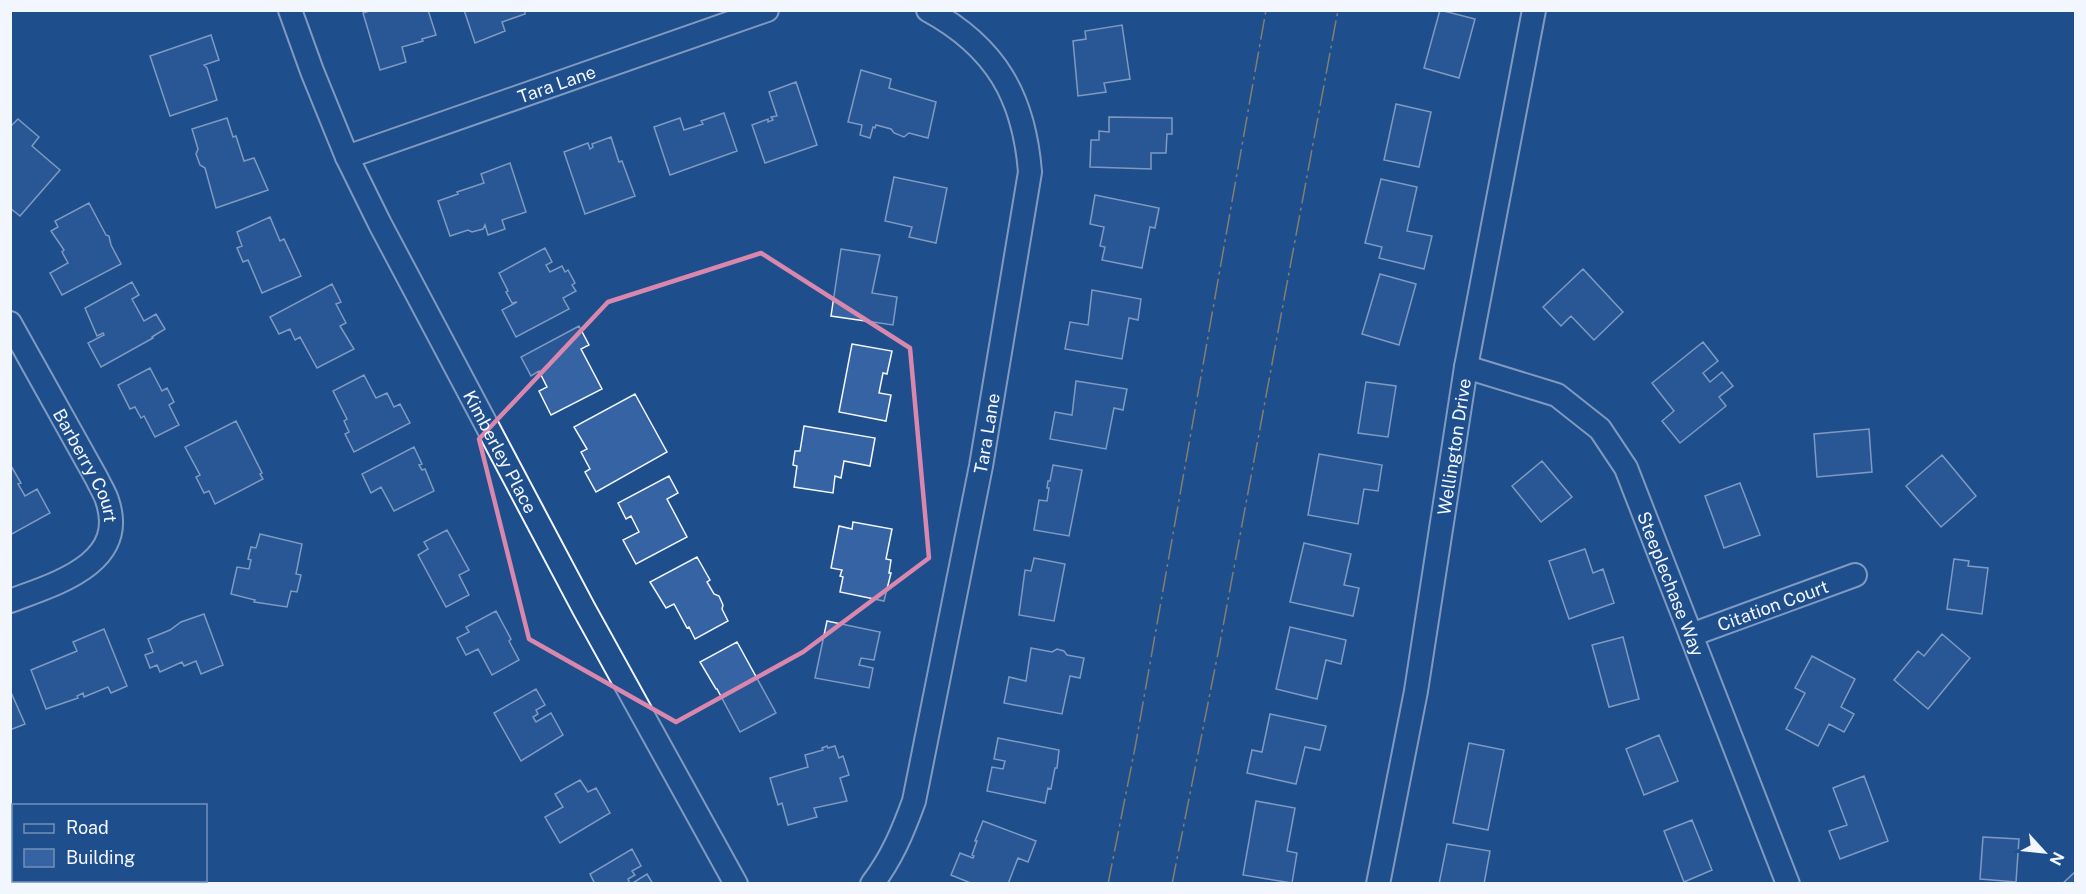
<svg xmlns="http://www.w3.org/2000/svg" width="2086" height="894" font-family="'Public Sans',sans-serif">
<style>
.building{fill:#3563a3;stroke:#f2f6ff;stroke-width:1.5}
.lines{fill:none;stroke-linecap:round;stroke-linejoin:round}
.minor-casing{stroke:#f2f6ff;stroke-width:26}
.minor{stroke:#1f4e8c;stroke-width:22}
.power{stroke:#ffb74d;stroke-width:1.5;stroke-dasharray:21 4.5 3 4.5;stroke-linecap:butt}
.marked{fill:none;stroke:#da87ad;stroke-width:4.5;stroke-linejoin:round}
.labels{text-anchor:middle;dominant-baseline:central;stroke-width:4.5;stroke-linejoin:round;paint-order:stroke}
.street-label{font-size:18px;fill:#f2f6ff;stroke:#1f4e8c}
</style>
<rect width="100%" height="100%" fill="#1f4e8c"/>
<!-- building -->
<path class="building" d="M372 10H428L436 35 422 39 423 41 402 47 406 62 380 70 363 13Z
M464 10H525V14L502 22 505 31 475 43Z
M1440 10 1475 19 1459 78 1424 68Z
M1122 25 1130 79 1104 83 1106 92 1078 96 1073 41 1086 39 1085 31Z
M211 35 219 60 204 65 207 68 217 100 170 116 150 56Z
M861 70 891 79 889 88 936 102 928 138 909 133 904 137 894 133 891 129 876 125 875 128 873 127 870 138 860 135 862 125 848 122Z
M796 82 817 145 765 163 752 125 768 119V122L773 120 771 117 777 116 769 92Z
M1396 104 1431 112 1419 167 1384 160Z
M724 113 737 151 670 175 654 127 680 118 684 130 703 124 701 121Z
M1109 117 1172 118V134H1167L1166 153H1151V169L1090 167 1091 140H1099V131L1109 132Z
M227 118 233 137 236 136 244 161 254 158 268 190 216 208 205 168 200 165 196 154 198 149 192 129Z
M18 119 39 137 32 146 60 170 20 216 10 208V127Z
M611 137 619 162 622 161 635 196 585 214 564 152 588 143 590 149 593 147 592 144Z
M510 163 526 212 502 220 505 229 488 235 485 225 483 229 472 232 468 230 450 236 438 201 458 194 457 192 484 183 481 174Z
M894 177 947 188 936 243 909 237 912 227 885 221Z
M1381 179 1417 187 1407 231 1432 236 1424 269 1379 258 1382 247 1365 243Z
M1095 195 1159 208 1155 228 1150 227 1142 268 1102 260 1105 247 1100 246 1104 227 1090 224Z
M89 203 106 235 109 236 111 245 121 264 62 295 50 273 68 263 62 252 64 250 51 231 58 227 55 221Z
M270 217 280 241 284 239 301 276 262 293 248 260 243 262 237 248 242 246 237 232Z
M545 248 552 262 546 265 550 272 562 266 565 272 568 270 575 283 572 285 576 291 563 298 569 309 516 337 502 310 517 302 512 303 506 292 508 291 499 273Z
M841 249 880 255 872 293 897 297 893 325 831 316Z
M1583 269 1623 312 1594 340 1571 316 1561 326 1543 307Z
M1380 274 1416 284 1399 345 1362 334Z
M132 282 139 295 132 299 144 321 156 314 165 329 152 337 153 338 101 367 88 343 104 335 103 333 97 336 85 308Z
M332 284 341 302 336 304 346 323 340 326 354 349 317 368 300 337 295 340 290 329 279 334 270 317Z
M1092 290 1141 299 1138 320 1129 318 1122 359 1065 349 1070 322 1088 325Z
M579 326 589 345 581 349 602 389 551 415 539 391 547 387 539 371 531 376 521 357Z
M1703 342 1718 361 1703 373 1710 382 1722 372 1733 386 1719 397 1726 406 1680 443 1662 421 1674 411 1652 383Z
M852 344 892 351 887 374 883 373 879 393 891 395 886 421 839 412Z
M150 368 162 391 167 388 174 402 169 405 179 425 155 437 144 416 141 418 135 407 130 409 118 385Z
M364 375 376 398 387 393 394 407 400 404 410 423 354 452 345 434 349 432 344 421 347 419 333 391Z
M1076 381 1127 389 1123 410 1114 408 1106 449 1050 439 1055 412 1072 415Z
M1366 382 1396 386 1388 437 1358 433Z
M635 394 667 452 596 492 585 472 590 469 581 452 587 449 574 427Z
M236 421 262 473 260 474 263 479 215 504 209 491 204 493 196 477 200 475 185 447Z
M804 426 875 438 870 466 844 461 841 478 835 476 833 493 794 487 797 466 793 465 795 451H800Z
M1869 429 1872 472 1817 477 1814 434Z
M414 447 422 464 419 465 422 470 425 469 434 491 394 511 381 487 371 493 362 474Z
M1319 454 1382 465 1378 491 1364 489 1358 524 1308 515Z
M1942 455 1976 496 1941 527 1906 486Z
M1542 461 1572 497 1541 522 1512 486Z
M10 464 21 483 18 484 25 496 37 489 50 513 10 535Z
M1053 465 1082 470 1069 536 1034 530 1039 500 1047 501 1049 488H1047L1048 481H1050Z
M669 476 678 493 667 499 687 537 636 564 623 540 639 532 631 516 626 519 618 503Z
M1740 483 1760 535 1724 548 1705 496Z
M853 522 892 529 886 559 891 560 889 573H891L884 601 840 592 843 577 840 576 842 570 831 568 839 526 852 529Z
M447 530 469 570 459 575 469 595 446 607 418 555 428 549 424 542Z
M260 534 302 544 296 574 301 575 297 592 291 591 287 607 254 602 255 600 231 594 237 567 249 569 251 560 248 559 251 547 256 548Z
M1304 543 1351 554 1344 585 1359 588 1353 616 1290 602Z
M1585 549 1593 573 1603 569 1614 603 1569 619 1549 561Z
M697 557 710 580 707 582 714 594 719 596 723 605 722 609 728 621 695 639 689 627 687 628 674 604 666 608 650 582Z
M1034 558 1065 564 1054 621 1019 615 1025 570 1031 571Z
M1954 559 1969 561 1968 566 1988 568 1982 614 1947 609Z
M496 611 511 639 509 641 519 660 492 675 478 649 466 655 457 638 469 632 466 627Z
M204 614 223 665 201 674 196 661 184 666 182 662 160 672 157 665 150 668 145 655 153 652 148 639 170 630 181 622Z
M827 621 880 632 874 660 861 658 859 665 873 668 869 688 815 678Z
M1290 627 1346 640 1341 664 1326 660 1317 699 1276 689Z
M104 629 127 686 111 693 108 687 84 697 83 693 77 696 78 698 46 709 31 670 77 651 73 642Z
M1942 634 1970 658 1928 709 1894 680 1918 651 1924 656Z
M1623 637 1639 699 1609 707 1592 645Z
M737 642 776 713 740 732 717 689H716L700 662Z
M1031 648 1052 652 1057 649 1064 651 1067 655 1084 658 1080 678 1070 676 1062 714 1004 703 1009 677 1026 681Z
M1812 656 1855 679 1841 707 1854 714 1844 732 1829 724 1818 746 1786 729 1805 693 1795 688Z
M536 689 545 705 536 710 538 714 533 717 536 722 551 713 563 735 521 761 494 713Z
M10 690 25 724 10 730Z
M1270 714 1326 726 1320 750 1305 747 1296 784 1247 773 1252 750 1262 752Z
M1659 735 1678 781 1644 795 1626 749Z
M998 738 1059 750 1057 768H1055L1051 789 1048 788 1045 803 987 791 992 767 1003 769 1005 761 994 759Z
M1469 743 1504 750 1488 830 1453 823Z
M827 746 828 748 835 746 839 758 843 756 849 775 840 778 847 801 814 808 817 817 788 825 782 803 778 805 770 778 808 767 805 755 823 750 822 748Z
M1864 776 1888 841 1840 859 1829 831 1847 825 1833 788Z
M580 780 588 792 596 788 610 813 560 843 545 817 563 807 555 794Z
M1256 801 1295 808 1287 851 1297 853 1292 883 1243 875Z
M1692 820 1712 870 1684 882 1664 831Z
M983 821 1036 841 1028 862 1018 858 1008 884H973L951 875 960 853 973 858 974 856 972 855 977 841H975Z
M1983 837 2019 839 2016 882 1980 879Z
M1447 844 1490 851 1484 884H1439Z
M632 849 641 866 632 871 635 875 628 879 630 884H595L590 874Z
M2076 871V884H2062Z
M647 874 653 884H631Z"/>
<g class="lines">
<defs>
<g id="minor">
<path id="s1" d="M290 10 312 71 347 157 380 224 584 609 736 884"/>
<path id="s2" d="M347 157 767 10"/>
<path id="s3" d="M10 323 97 479C100 486 105 493 107 500 129 564 55 584 10 601"/>
<path id="s4" d="M1466 367 1557 395 1600 429 1626 468 1788 884"/>
<path id="s5" d="M1691 635 1855 575"/>
<path id="s6" d="M872 884C892 858 903 831 914 801L981 466 1030 172C1024 97 996 47 928 10"/>
<path id="s7" d="M1378 884 1416 691 1466 367 1534 10"/>
</g>
</defs>
<!-- minor casing -->
<use href="#minor" class="minor-casing"/>
<!-- minor -->
<use href="#minor" class="minor"/>
<!-- power -->
<path class="power" d="M1108 884 1135 748 1266 10
M1172 884 1219 648 1338 10"/>
</g>
<!-- marked area -->
<path d="M0 0H2086V894H0ZM761 253 910 348 929 558 803 652 676 722 529 639 479 439 608 302Z" fill="#1f4e8c" fill-opacity=".55" fill-rule="evenodd"/>
<path class="marked" d="M761 253 910 348 929 558 803 652 676 722 529 639 479 439 608 302Z"/>
<g class="labels">
<!-- street labels -->
<g class="street-label">
<text stroke="none"><textPath href="#s2" startOffset="222">Tara Lane</textPath></text>
<text stroke="none"><textPath href="#s6" startOffset="468">Tara Lane</textPath></text>
<text stroke="none"><textPath href="#s7" startOffset="444">Wellington Drive</textPath></text>
<text stroke="none"><textPath href="#s1" startOffset="490">Kimberley Place</textPath></text>
<text stroke="none"><textPath href="#s3" startOffset="162">Barberry Court</textPath></text>
<text stroke="none"><textPath href="#s4" startOffset="321">Steeplechase Way</textPath></text>
<text stroke="none"><textPath href="#s5" startOffset="87">Citation Court</textPath></text>
</g>
</g>
<!-- border -->
<rect width="2086" height="894" fill="none" stroke="#f2f6ff" stroke-width="24"/>
<!-- legend -->
<rect x="12" y="804" width="195" height="78" fill="#1f4e8c" stroke="#7391ba" stroke-width="1.5"/>
<rect x="24" y="824" width="30" height="9" fill="#1f4e8c" stroke="#7391ba" stroke-width="1.5"/>
<text x="66" y="834" font-size="18" fill="#f2f6ff">Road</text>
<rect x="24" y="849" width="30" height="18" fill="#3563a3" stroke="#7391ba" stroke-width="1.5"/>
<text x="66" y="864" font-size="18" fill="#f2f6ff">Building</text>
<!-- north arrow -->
<g transform="translate(2044 852) rotate(117)" stroke="#1f4e8c" stroke-width="4.5" paint-order="stroke">
<path d="M0-4.5L10 22L0 15L-10 22Z" fill="#f2f6ff"/>
<text y="-9" font-size="16" font-weight="bold" text-anchor="middle" fill="#f2f6ff">N</text>
</g>
</svg>
